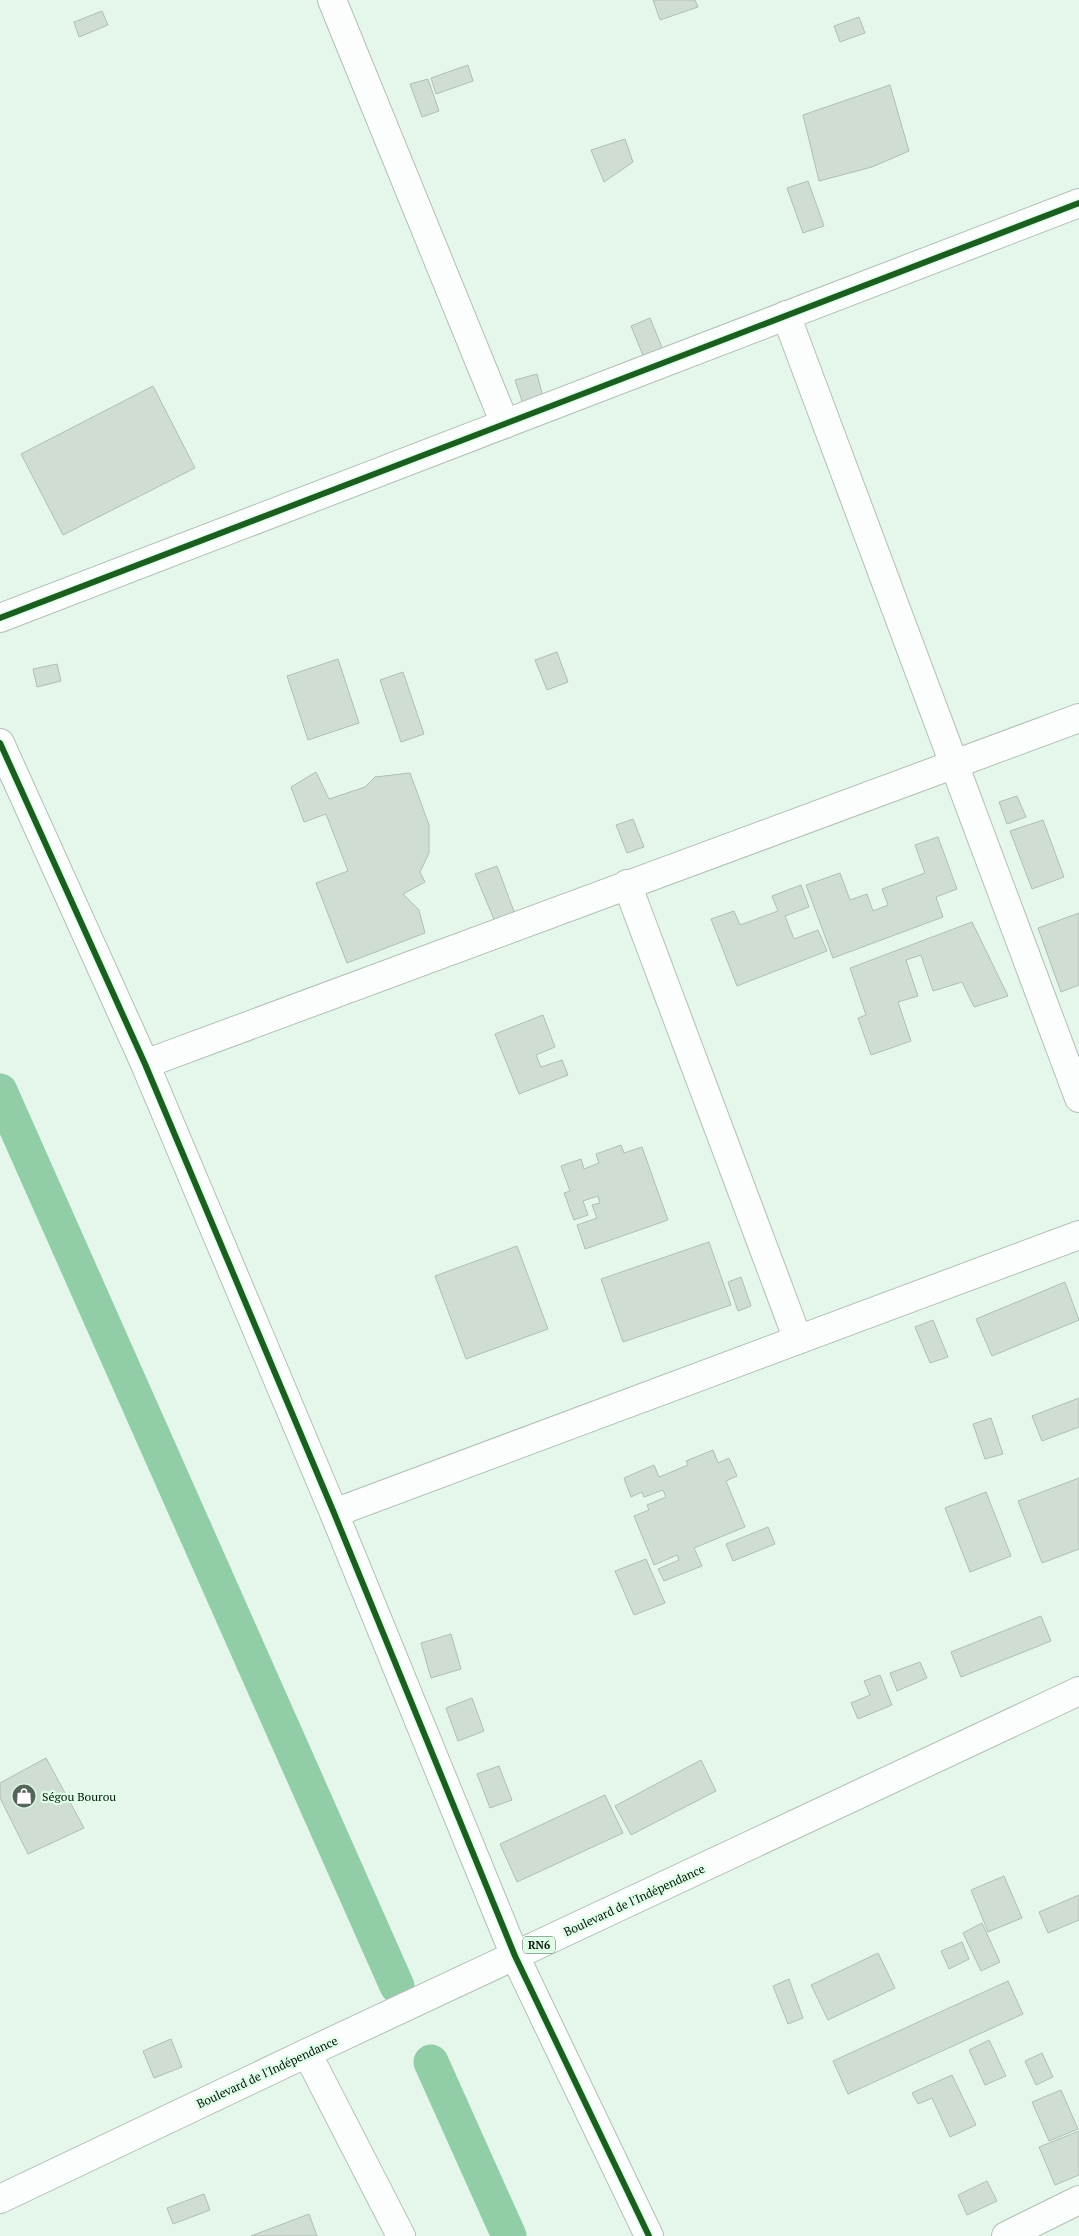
<svg xmlns="http://www.w3.org/2000/svg" width="1079" height="2236" font-family="'PT Serif',serif">
<style>
.lines{fill:none;stroke-linecap:round;stroke-linejoin:round}
.canal{stroke:#91cea7;stroke-width:35}
.building{fill:#cfddd3;stroke:#b0beb5}
.minor-casing{stroke:#b2bfb6;stroke-width:30}
.trunk-casing{stroke:#b2bfb6;stroke-width:30}
.minor{stroke:#fbfefc;stroke-width:28}
.trunk{stroke:#fbfefc;stroke-width:28}
.cycleway-casing{stroke:#defee7;stroke-width:9}
.cycleway{stroke:#1b5e20;stroke-width:6}
.labels{text-anchor:middle;dominant-baseline:central;stroke-width:4.5;stroke-linejoin:round;paint-order:stroke}
.shield{fill:#defee7;stroke:#495a4e;stroke-width:1}
.shield-label{font-size:11px;font-weight:bold;fill:#09140d}
.poi-label{font-size:12px;fill:#09140d;stroke:#defee7;text-anchor:start}
.street-label{font-size:12px;fill:#09140d;stroke:#defee7}
</style>
<rect width="100%" height="100%" fill="#e5f7ea"/>
<g class="lines">
<!-- canal -->
<path class="canal" d="M0 1091 397 1986
M431 2062 509 2236"/>
</g>
<!-- building -->
<path class="building" d="M653 0H695L698 7 660 20Z
M102 11 108 25 79 37 74 22Z
M859 17 865 33 840 42 834 26Z
M468 65 473 81 436 94 431 78Z
M428 79 439 111 422 117 410 84Z
M890 85 909 151 872 167 819 181 803 115Z
M625 139 633 162 604 182 591 150Z
M808 181 824 226 803 233 787 188Z
M650 318 668 362 649 370 631 326Z
M537 374 544 401 524 407 515 380Z
M153 386 195 468 63 535 21 454Z
M557 652 568 682 547 690 535 660Z
M338 659 359 723 308 740 287 676Z
M57 664 61 681 37 687 33 669Z
M403 672 424 734 401 742 380 680Z
M316 772 329 799 365 787 375 777 410 773 429 825V853L420 872 425 882 403 894 419 910 425 933 347 963 316 883 348 871 326 814 304 822 291 787Z
M1017 796 1026 817 1007 824 999 802Z
M633 819 644 847 627 853 616 825Z
M1043 820 1064 877 1032 889 1010 831Z
M938 837 957 889 936 897 943 917 833 958 806 885 840 873 850 900 867 894 873 911 888 905 882 889 925 873 915 845Z
M497 866 515 914 495 922 475 874Z
M801 885 809 907 785 916 794 939 818 930 827 951 737 986 711 919 734 911 740 925 778 911 772 896Z
M1079 913V985L1061 992 1038 928Z
M972 922 1008 996 974 1007 962 982 933 991 921 955 906 960 918 996 898 1002 911 1041 871 1055 858 1018 866 1015 850 968Z
M543 1015 555 1047 536 1055 541 1067 562 1060 568 1075 519 1094 495 1034Z
M621 1145 624 1153 642 1147 668 1220 585 1249 577 1225 597 1218 592 1205 600 1203 598 1196 583 1201 588 1215 574 1220 564 1193 570 1191 561 1166 581 1159 584 1169 599 1163 596 1154Z
M709 1242 731 1305 623 1342 601 1279Z
M517 1246 548 1329 466 1359 435 1276Z
M741 1277 751 1306 738 1311 728 1282Z
M1065 1282 1079 1320 992 1356 976 1319Z
M933 1320 948 1357 930 1363 915 1327Z
M1079 1398V1427L1042 1441 1032 1416Z
M991 1418 1003 1454 985 1459 973 1424Z
M713 1450 718 1463 729 1458 737 1476 726 1481 745 1527 694 1548 702 1566 664 1581 658 1569 679 1560 677 1555 654 1565 634 1516 649 1510 647 1505 666 1497 663 1490 644 1497 642 1492 631 1497 624 1478 654 1465 659 1477 688 1465 686 1461Z
M1079 1478V1549L1042 1563 1018 1501Z
M986 1492 1011 1556 970 1572 945 1508Z
M768 1527 775 1544 733 1561 726 1544Z
M646 1559 665 1603 634 1615 615 1571Z
M1041 1616 1051 1641 961 1677 951 1652Z
M451 1634 461 1669 431 1678 421 1643Z
M920 1662 927 1678 897 1691 890 1673Z
M880 1675 892 1705 858 1719 851 1703 870 1695 864 1681Z
M472 1698 484 1731 458 1741 446 1708Z
M46 1758 84 1828 28 1854 0 1798V1783Z
M701 1760 716 1791 631 1835 615 1806Z
M499 1766 512 1800 490 1808 477 1774Z
M605 1795 623 1833 517 1882 500 1844Z
M1004 1876 1022 1918 988 1932 971 1890Z
M1079 1895V1920L1048 1933 1039 1912Z
M982 1923 1000 1962 981 1971 963 1933Z
M962 1942 969 1959 949 1969 941 1951Z
M878 1953 895 1988 828 2020 811 1985Z
M789 1979 803 2018 788 2024 773 1986Z
M1008 1981 1023 2014 848 2094 833 2061Z
M171 2039 182 2067 154 2078 143 2051Z
M989 2040 1006 2076 985 2085 969 2050Z
M1042 2053 1053 2077 1036 2085 1025 2061Z
M952 2075 976 2125 950 2137 932 2098 918 2104 912 2093Z
M1061 2090 1078 2129 1049 2141 1032 2102Z
M1079 2131V2175L1055 2185 1039 2147Z
M987 2181 997 2201 967 2215 958 2195Z
M204 2194 210 2210 173 2224 167 2208Z
M309 2214 317 2236H251Z"/>
<g class="lines">
<defs>
<path id="minor" d="M332 0 505 424
M786 315 1079 1098
M0 618 1079 203
M0 743 145 1064 334 1513 515 1956 649 2236
M627 884 798 1340
M145 1064 1079 718
M334 1513 1079 1235
M307 2053 401 2236
M1006 2236 1079 2200"/>
<path id="trunk" d="M0 2199 307 2053 1079 1691"/>
</defs>
<!-- minor casing -->
<use href="#minor" class="minor-casing"/>
<!-- trunk casing -->
<use href="#trunk" class="trunk-casing"/>
<!-- minor -->
<use href="#minor" class="minor"/>
<!-- trunk -->
<use href="#trunk" class="trunk"/>
<defs>
<path id="cycleway" d="M0 618 1079 203
M0 743 145 1064 334 1513 515 1956 649 2236"/>
</defs>
<!-- cycleway casing -->
<use href="#cycleway" class="cycleway-casing"/>
<!-- cycleway -->
<use href="#cycleway" class="cycleway"/>
</g>
<!-- icons -->
<defs>
<symbol id="shop-disc" viewBox="-11 -11 22 22"><circle r="9.5" fill="#56635a" stroke="#defee7"/><path d="M-5-2.5h2.3a2.7 3.5 0 0 1 5.4 0H5L5.5 6h-11ZM-1.5-2.5h3a1.5 2.3 0 0 0-3 0Z" fill="#fff"/></symbol>
</defs>
<g fill-rule="evenodd">
<use href="#shop-disc" x="10" y="1782" width="28" height="28"/>
</g>
<g class="labels">
<!-- shield labels -->
<rect class="shield" x="523" y="1936.5" width="32" height="17" rx="4"/>
<g class="shield-label">
<text x="539" y="1945">RN6</text>
</g>
<!-- poi labels -->
<g class="poi-label">
<text x="42" y="1796">Ségou Bourou</text>
</g>
<!-- street labels -->
<g class="street-label">
<text transform="translate(634 1900) rotate(-25)">Boulevard de l'Indépendance</text>
<text transform="translate(267 2072) rotate(-25)">Boulevard de l'Indépendance</text>
</g>
</g>
</svg>
